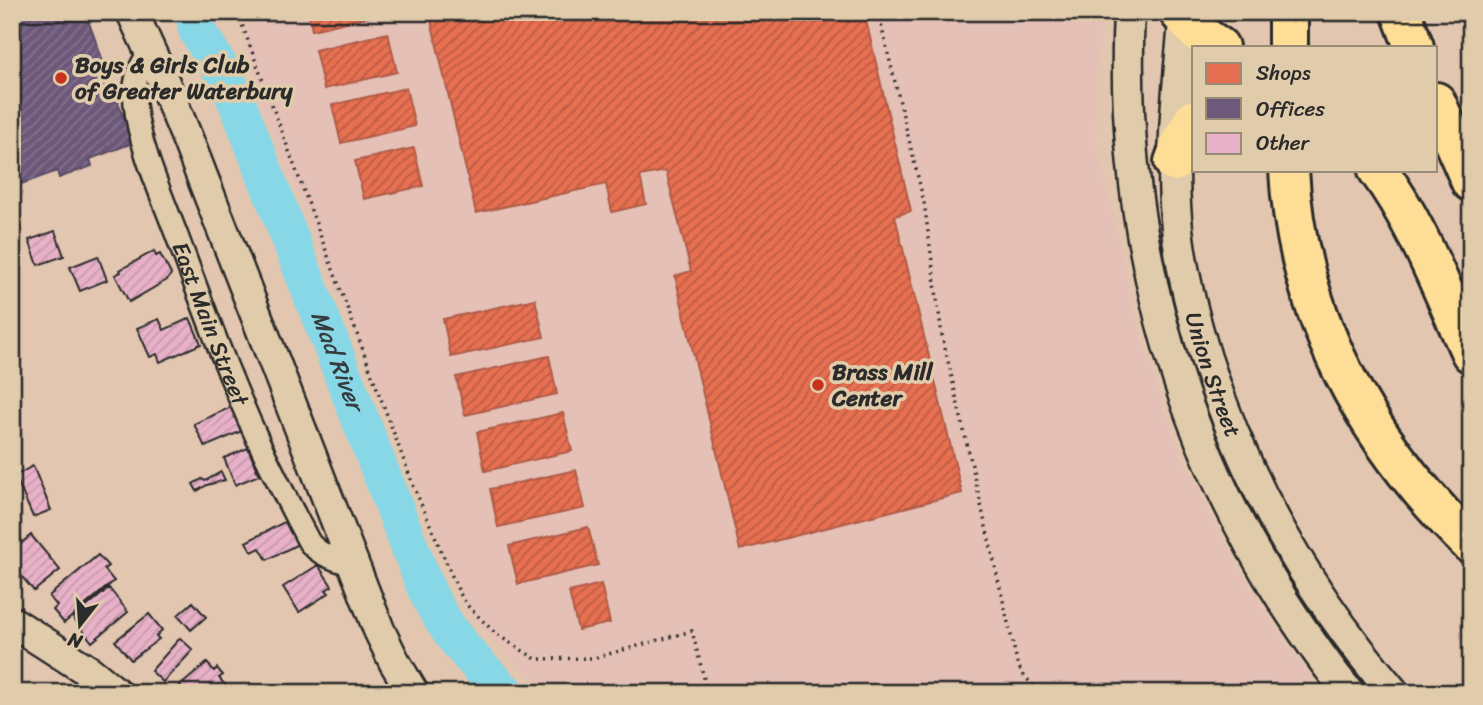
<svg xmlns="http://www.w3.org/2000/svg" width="1483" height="705" font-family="Sriracha,sans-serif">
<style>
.built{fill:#e4c0b7}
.shops{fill:url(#shops-hatch);stroke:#af5b46;stroke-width:2}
.offices{fill:url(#offices-hatch);stroke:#594b62;stroke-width:2}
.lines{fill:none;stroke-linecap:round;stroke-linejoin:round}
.river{stroke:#88d7e6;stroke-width:38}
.building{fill:url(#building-hatch);stroke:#2b2b2b;stroke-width:2}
.street-casing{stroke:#2b2b2b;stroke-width:26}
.secondary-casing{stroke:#2b2b2b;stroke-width:35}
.highway-casing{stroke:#2b2b2b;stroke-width:44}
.path{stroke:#2b2b2b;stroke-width:3.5;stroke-dasharray:2 5;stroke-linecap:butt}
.street{stroke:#e0cbaa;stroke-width:21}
.secondary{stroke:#e0cbaa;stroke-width:30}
.highway{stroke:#fedd96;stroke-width:38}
.poi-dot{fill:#c8321e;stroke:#e0cbaa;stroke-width:2.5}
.labels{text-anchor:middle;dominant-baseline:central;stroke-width:7;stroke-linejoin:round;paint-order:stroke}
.poi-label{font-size:23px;font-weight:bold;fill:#2b2b2b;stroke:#e0cbaa;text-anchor:start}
.street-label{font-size:23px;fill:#2b2b2b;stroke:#e0cbaa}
.water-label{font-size:24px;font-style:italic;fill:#343c3e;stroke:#e0cbaa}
</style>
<defs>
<pattern id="shops-hatch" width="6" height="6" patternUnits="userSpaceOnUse" patternTransform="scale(1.75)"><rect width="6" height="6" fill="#e76f51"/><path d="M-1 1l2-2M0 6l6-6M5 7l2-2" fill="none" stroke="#bb5b43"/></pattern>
<pattern id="offices-hatch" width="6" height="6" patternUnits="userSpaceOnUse" patternTransform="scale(1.75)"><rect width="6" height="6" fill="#6d597a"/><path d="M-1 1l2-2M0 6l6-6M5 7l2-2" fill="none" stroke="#82728b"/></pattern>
<pattern id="building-hatch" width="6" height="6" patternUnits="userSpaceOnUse" patternTransform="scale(1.75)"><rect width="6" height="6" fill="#e8b1c8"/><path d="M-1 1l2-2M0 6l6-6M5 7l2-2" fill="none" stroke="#c798ac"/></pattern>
</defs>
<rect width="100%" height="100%" fill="#e2c6b0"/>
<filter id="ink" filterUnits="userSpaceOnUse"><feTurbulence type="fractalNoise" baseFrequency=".0143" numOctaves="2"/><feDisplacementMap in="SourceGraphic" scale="14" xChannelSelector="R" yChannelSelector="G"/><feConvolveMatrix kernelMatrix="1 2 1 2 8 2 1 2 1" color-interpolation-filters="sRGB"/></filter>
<g filter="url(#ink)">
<!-- built -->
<path class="built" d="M250 12H1103L1095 80 1096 145 1132 302 1148 359 1167 417 1180 451 1212 519 1251 590 1275 628 1321 693H551L526 672 487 634 462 600 258 96 246 48 247 25Z"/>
<!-- shops -->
<path class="shops" d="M308 12H385L386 13 312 30Z
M429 12H864L911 211 895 216 962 493 740 550 675 276 691 271 666 171 640 176 646 204 612 212 606 184 476 213Z
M388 33 397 72 324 89 315 50Z
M406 88 415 126 341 143 332 105Z
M414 148 423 186 364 199 355 161Z
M535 299 544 337 451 357 443 319Z
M549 356 557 394 465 415 456 377Z
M563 413 572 451 485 471 477 432Z
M576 470 585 508 498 527 490 489Z
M588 527 598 565 518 584 509 546Z
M601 584 610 623 578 630 569 592Z"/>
<!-- offices -->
<path class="offices" d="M12 12H85L133 143 90 159 92 166 59 178 57 171 16 186 12 176Z"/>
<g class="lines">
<!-- river -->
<path class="river" id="s1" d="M195 12 197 30 226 78 237 102 426 589C446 633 472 660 506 693"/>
</g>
<!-- building -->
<path class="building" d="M55 231 64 256 38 265 29 240Z
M154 251 156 256 160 254 171 274 167 280 129 302 115 275 121 272 120 270Z
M98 256 107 280 80 291 70 267Z
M190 318 201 344 160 362 157 354 150 357 137 328 159 319 164 330Z
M231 407 242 431 205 447 194 424Z
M248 448 259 475 235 485 224 458Z
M33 466 51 510 33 517 15 476Z
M221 472 225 480 207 485 197 491 193 484 202 479 205 481Z
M288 520 300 543 267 560 260 548 252 552 246 542Z
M31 535 60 570 34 591 12 565V551Z
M98 555 108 566 104 569 114 581 64 623 53 610 57 606 49 596Z
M318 565 332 586 326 590 329 593 299 612 283 587Z
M109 588 128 612 92 642 73 618Z
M193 602 206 617 191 630 178 615Z
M149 614 162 630 156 636 159 639 131 660 115 641Z
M180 638 193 650 163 682 151 671Z
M207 663 214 671 217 668 223 675 219 678 227 687 220 693H178L175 690Z"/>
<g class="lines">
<defs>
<g id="street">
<path id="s2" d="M150 50C138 70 133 80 135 104 139 146 162 196 177 236 202 303 227 372 257 438 273 473 291 508 309 542 320 556 337 560 353 565"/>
</g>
<g id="secondary">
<path d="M132 12 160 73 187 138 379 630 394 661 413 693"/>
<path d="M1129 12C1119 221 1172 426 1284 602 1304 633 1325 664 1349 693"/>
<path id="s3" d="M1185 12C1179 80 1170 150 1176 218 1180 266 1192 313 1206 358 1245 481 1310 595 1394 693"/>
<path d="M12 622 90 672 116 693"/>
</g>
<path id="highway" d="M1179 12 1197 32 1219 47
M1401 12 1414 47
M1288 47V12
M1436 102 1471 182
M1174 162 1183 138 1194 119
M1289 170C1297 317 1367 443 1471 544
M1378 170C1419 226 1442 291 1471 353"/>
</defs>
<!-- street casing -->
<use href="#street" class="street-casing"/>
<!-- secondary casing -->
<use href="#secondary" class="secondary-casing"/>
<!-- highway casing -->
<use href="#highway" class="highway-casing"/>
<!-- path -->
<path class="path" d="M241 12 240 19 413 485 459 592 468 606 496 634 536 659 594 658 692 631 707 690 712 693
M878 12 924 202 942 335 1018 666 1025 677 1041 693"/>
<!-- street -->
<use href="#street" class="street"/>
<!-- secondary -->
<use href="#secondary" class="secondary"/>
<!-- highway -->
<use href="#highway" class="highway"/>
</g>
</g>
<!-- markers -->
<g class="poi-dot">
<circle cx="61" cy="78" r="7"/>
<circle cx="818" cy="385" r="7"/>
</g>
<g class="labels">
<!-- poi labels -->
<g class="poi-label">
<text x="75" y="65">Boys &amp; Girls Club<tspan x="75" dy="26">of Greater Waterbury</tspan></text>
<text x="832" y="372">Brass Mill<tspan x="832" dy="26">Center</tspan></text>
</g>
<!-- street labels -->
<g class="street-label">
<text stroke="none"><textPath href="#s2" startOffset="290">East Main Street</textPath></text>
<text stroke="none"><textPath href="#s3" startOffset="368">Union Street</textPath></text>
</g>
<!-- water labels -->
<g class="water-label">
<text stroke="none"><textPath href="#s1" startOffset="378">Mad River</textPath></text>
</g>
</g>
<!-- margin -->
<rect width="1483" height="705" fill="none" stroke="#e0cbaa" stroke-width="42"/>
<rect x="21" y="21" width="1441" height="663" fill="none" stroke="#2b2b2b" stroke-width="2.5" filter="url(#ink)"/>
<!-- legend -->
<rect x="1192" y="46" width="245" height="126" fill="#e0cbaa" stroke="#988b77" stroke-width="2"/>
<rect x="1206" y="63" width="35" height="21" fill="#e76f51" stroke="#988b77" stroke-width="2"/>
<text x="1256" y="80" font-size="21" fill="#2b2b2b">Shops</text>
<rect x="1206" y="98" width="35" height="21" fill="#6d597a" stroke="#988b77" stroke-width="2"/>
<text x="1256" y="116" font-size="21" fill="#2b2b2b">Offices</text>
<rect x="1206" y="133" width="35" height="21" fill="#e8b1c8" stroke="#988b77" stroke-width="2"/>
<text x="1256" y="150" font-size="21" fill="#2b2b2b">Other</text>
<!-- north arrow -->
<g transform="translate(80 625) rotate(197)" stroke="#e0cbaa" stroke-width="5" paint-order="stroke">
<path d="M0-5L12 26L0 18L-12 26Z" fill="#2b2b2b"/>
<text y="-10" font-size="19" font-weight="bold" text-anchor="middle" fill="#2b2b2b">N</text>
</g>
</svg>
